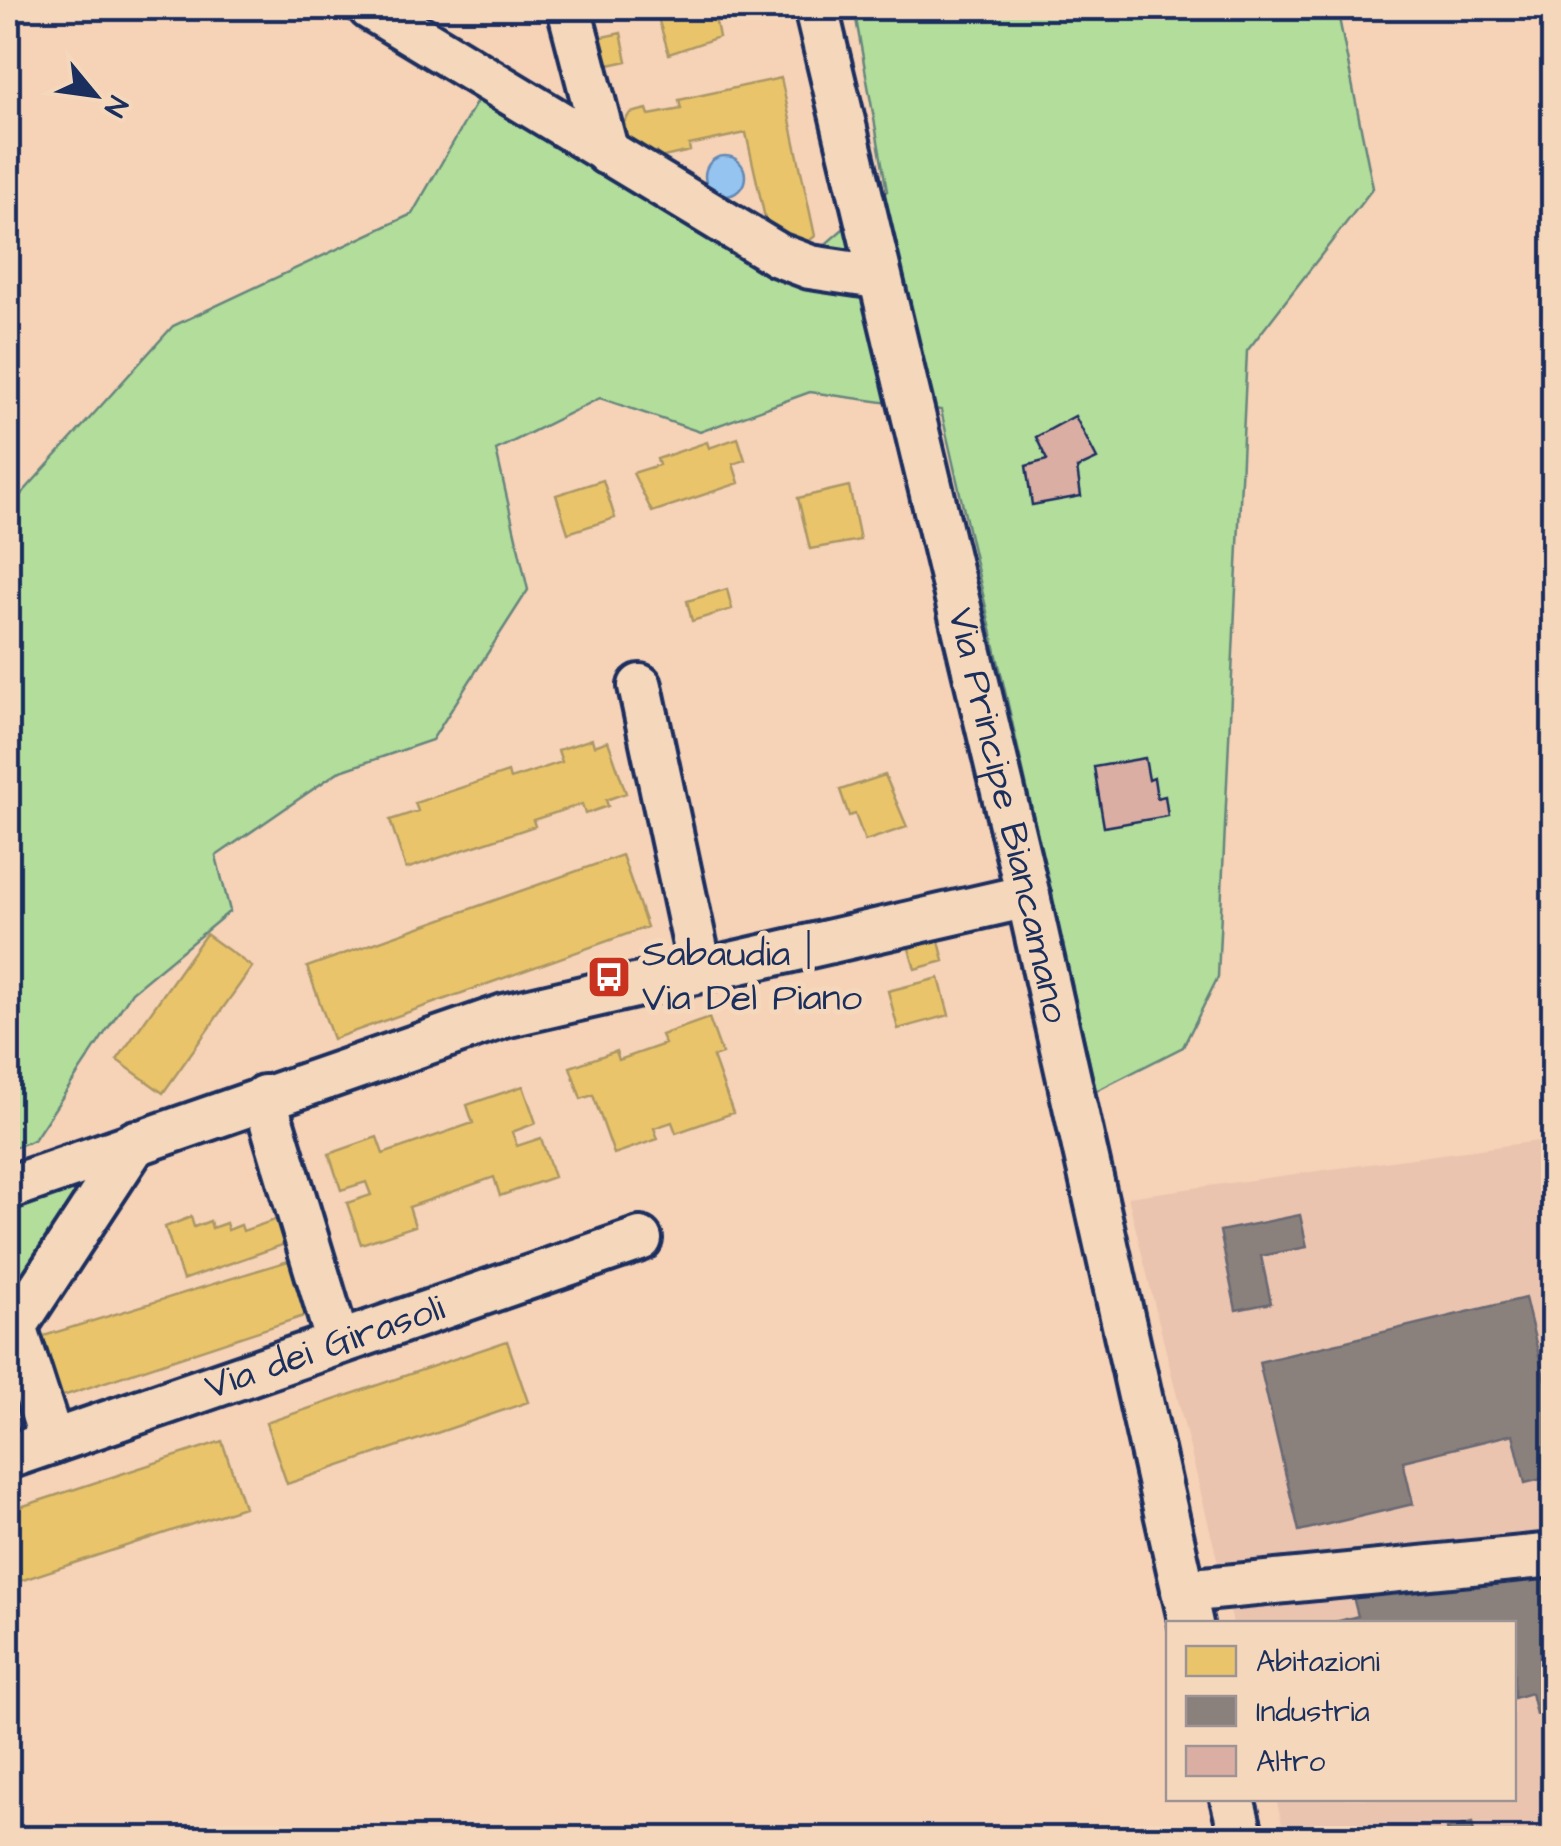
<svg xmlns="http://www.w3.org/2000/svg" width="1561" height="1846" font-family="'Architects Daughter',sans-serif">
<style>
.built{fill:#eac4af}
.green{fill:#b2dd9b;stroke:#66867c;stroke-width:2.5}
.water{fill:#94c4ef;stroke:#6488b5;stroke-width:2.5}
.homes{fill:#e9c46a;stroke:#ab9766;stroke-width:2.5}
.industry{fill:#8a817c;stroke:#696873;stroke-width:2.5}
.building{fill:#dbaea3;stroke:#1b2f5e;stroke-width:2.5}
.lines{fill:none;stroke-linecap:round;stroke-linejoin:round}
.minor-casing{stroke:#1b2f5e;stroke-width:50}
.minor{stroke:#f5d8bb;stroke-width:42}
.labels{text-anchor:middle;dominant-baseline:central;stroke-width:10;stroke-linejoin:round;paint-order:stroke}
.street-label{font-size:38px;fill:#1b2f5e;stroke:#f5d8bb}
.poi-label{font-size:38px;fill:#1b2f5e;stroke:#f5d8bb;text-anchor:start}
</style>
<rect width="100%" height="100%" fill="#f6d2b7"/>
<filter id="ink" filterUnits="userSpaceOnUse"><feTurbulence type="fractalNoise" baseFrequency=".01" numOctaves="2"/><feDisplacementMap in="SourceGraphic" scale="20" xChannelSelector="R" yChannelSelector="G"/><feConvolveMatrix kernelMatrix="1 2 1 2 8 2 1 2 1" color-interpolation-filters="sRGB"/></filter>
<g filter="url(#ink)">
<!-- built -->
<path class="built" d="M1553 1139V1838H1286L1276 1799 1514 1798V1624L1233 1623 1128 1197Z"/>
<!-- green -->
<path class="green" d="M920 8H1337L1373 188 1247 351 1218 977 1183 1047 1096 1091 941 410 810 392 700 432 600 398 496 450 528 590 432 740 338 772 216 856 230 911 132 992 34 1140 8 1150V509L173 326 412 214 484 89 784 280 887 191 856 19Z
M97 1171 17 1294 8 1262V1206Z"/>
<!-- water -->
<path class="water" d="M705 176a20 20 0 1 1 40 0a20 20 0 1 1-40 0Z"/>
<!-- homes -->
<path class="homes" d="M587 8H614L615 12 590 18Z
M655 8H713L719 37 669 54Z
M621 33 627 61 599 67 593 39Z
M781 78 815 236 796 252 769 236 746 133 689 145 690 151 655 159 656 152 640 159 617 133 630 113 647 109 649 115 681 109 679 100Z
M738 438 745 460 733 464 739 483 652 512 633 473 659 465 657 459 707 442 709 448Z
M603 480 615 518 568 533 556 495Z
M849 486 860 540 810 549 798 498Z
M727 589 732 609 692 621 687 601Z
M592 739 594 746 608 741 626 793 606 800 608 806 585 814 582 804 533 820 535 826 406 869 390 820 418 811 415 803 508 772 510 779 562 762 558 750Z
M885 775 907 827 865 841 855 814 849 816 840 790Z
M622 855 647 927 333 1039 307 967Z
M937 933 944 961 915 969 907 942Z
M206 934 252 967 163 1093 117 1060Z
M939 978 949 1015 898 1029 888 991Z
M709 1018 722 1054 713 1057 733 1113 676 1133 672 1122 654 1128 658 1139 614 1154 593 1095 581 1099 570 1067 616 1051 619 1060 665 1044 661 1035Z
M523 1086 536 1123 512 1132 517 1146 541 1138 554 1177 500 1196 494 1177 409 1207 415 1226 361 1244 347 1203 371 1195 366 1182 341 1190 329 1154 377 1137 383 1154 473 1123 467 1105Z
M191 1217 194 1227 210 1221 212 1228 226 1223 228 1230 241 1225 243 1231 277 1219 285 1244 183 1280 165 1227Z
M298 1258 316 1312 57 1398 37 1338Z
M507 1341 528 1402 287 1484 266 1423Z
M222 1441 244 1507 17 1582 8 1553V1511Z"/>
<!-- industry -->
<path class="industry" d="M1300 1215 1307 1247 1261 1256 1271 1303 1236 1310 1220 1231Z
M1525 1298 1554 1418V1476L1525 1483 1513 1434 1403 1461 1413 1504 1299 1531 1259 1362Z
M1554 1577V1710L1536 1714 1531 1693 1514 1698V1624H1328L1358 1616 1352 1593Z
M1472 1823 1475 1838H1449L1447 1829Z"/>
<!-- building -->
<path class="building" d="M1075 416 1097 459 1077 468 1081 496 1032 505 1026 466 1047 460 1036 437Z
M1145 758 1149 780 1154 778 1157 798 1165 796 1168 816 1104 827 1094 767Z"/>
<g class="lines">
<defs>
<g id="minor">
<path d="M370 8 778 255 810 267 877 277"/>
<path d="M569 8 607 153"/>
<path id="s1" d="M816 8 1028 896 1191 1624"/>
<path d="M640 686 700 968"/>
<path d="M264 1097 338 1343"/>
<path d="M8 1188 504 1016 1028 896"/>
<path d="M8 1305 52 1442"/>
<path d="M15 1327 136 1142"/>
<path id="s2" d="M8 1457 640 1239"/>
<path d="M1183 1591 1554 1555"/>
<path d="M1232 1798 1242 1838"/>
</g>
</defs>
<!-- minor casing -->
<use href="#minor" class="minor-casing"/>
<!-- minor -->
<use href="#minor" class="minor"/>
</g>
</g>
<!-- icons -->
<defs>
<symbol id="bus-square" viewBox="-11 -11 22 22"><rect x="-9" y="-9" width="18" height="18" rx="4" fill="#c8321e" stroke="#f5d8bb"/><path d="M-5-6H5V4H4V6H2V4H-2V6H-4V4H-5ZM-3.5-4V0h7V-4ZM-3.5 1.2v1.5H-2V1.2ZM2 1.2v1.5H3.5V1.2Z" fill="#fff"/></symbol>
</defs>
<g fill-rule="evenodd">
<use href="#bus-square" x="584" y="952" width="50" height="50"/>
</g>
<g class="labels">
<!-- street labels -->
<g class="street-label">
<text stroke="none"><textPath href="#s1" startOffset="830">Via Principe Biancamano</textPath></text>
<text stroke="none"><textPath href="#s2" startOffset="335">Via dei Girasoli</textPath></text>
</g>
<!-- poi labels -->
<g class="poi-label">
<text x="642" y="955">Sabaudia |<tspan x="642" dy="44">Via Del Piano</tspan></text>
</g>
</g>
<!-- margin -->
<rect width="1561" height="1846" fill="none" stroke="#f5d8bb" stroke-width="40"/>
<rect x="20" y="20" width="1521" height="1806" fill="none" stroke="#1b2f5e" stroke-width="4" filter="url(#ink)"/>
<!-- legend -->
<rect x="1166" y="1621" width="350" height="180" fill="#f5d8bb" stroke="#9e9496" stroke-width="2.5"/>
<rect x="1186" y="1646" width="50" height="30" fill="#e9c46a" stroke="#9e9496" stroke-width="2.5"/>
<text x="1256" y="1671" font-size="30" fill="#1b2f5e">Abitazioni</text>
<rect x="1186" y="1696" width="50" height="30" fill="#8a817c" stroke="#9e9496" stroke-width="2.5"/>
<text x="1256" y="1721" font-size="30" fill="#1b2f5e">Industria</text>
<rect x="1186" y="1746" width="50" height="30" fill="#dbaea3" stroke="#9e9496" stroke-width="2.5"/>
<text x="1256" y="1771" font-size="30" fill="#1b2f5e">Altro</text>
<!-- north arrow -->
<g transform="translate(95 95) rotate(119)" stroke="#f5d8bb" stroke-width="8" paint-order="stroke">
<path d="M0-8L18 38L0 25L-18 38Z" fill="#1b2f5e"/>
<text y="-15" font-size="28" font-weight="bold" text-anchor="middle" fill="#1b2f5e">N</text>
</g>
</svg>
